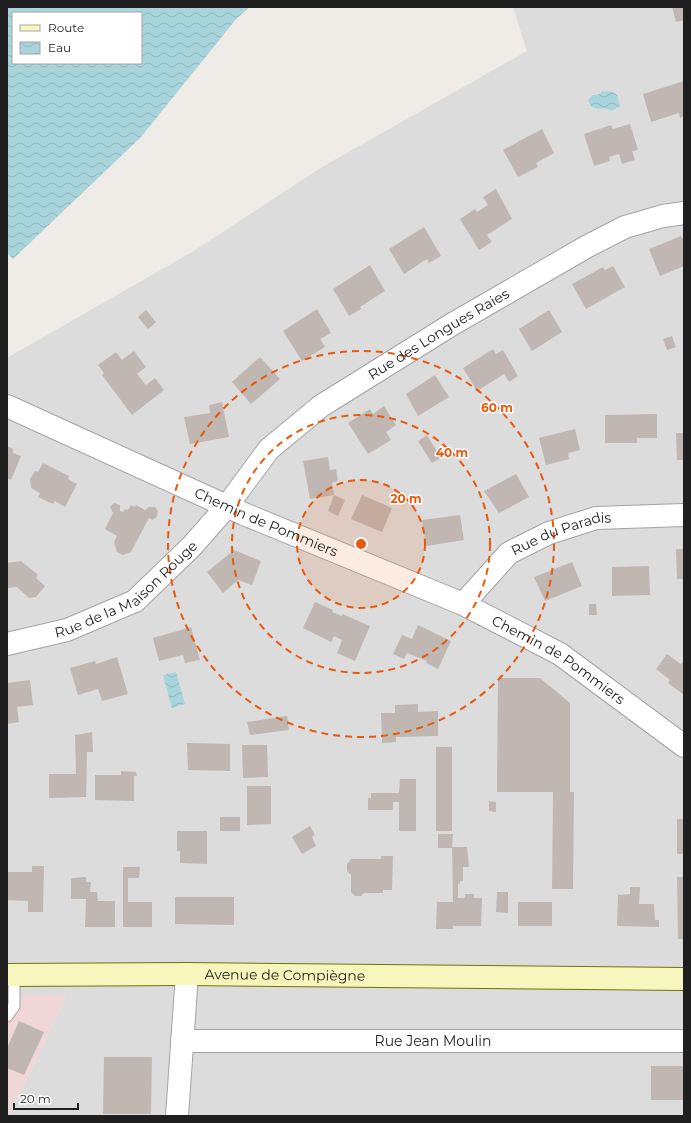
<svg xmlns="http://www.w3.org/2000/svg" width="691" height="1123" font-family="Montserrat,sans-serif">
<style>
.residential{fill:#dddcdc}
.commercial{fill:#efd6d7}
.water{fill:url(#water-waves);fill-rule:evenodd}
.building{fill:#c0b7b2}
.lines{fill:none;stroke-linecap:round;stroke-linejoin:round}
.lane-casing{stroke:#a3a3a3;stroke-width:13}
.street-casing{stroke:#a3a3a3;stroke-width:24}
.secondary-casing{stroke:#707309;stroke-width:24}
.lane{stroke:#fff;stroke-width:11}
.street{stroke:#fff;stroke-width:22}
.secondary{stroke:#f7f6bc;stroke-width:22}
.ring{fill:none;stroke:#e8590c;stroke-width:2;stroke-dasharray:7 5}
.labels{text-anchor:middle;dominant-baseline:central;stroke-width:3;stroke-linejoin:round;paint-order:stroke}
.street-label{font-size:14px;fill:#1f1f1f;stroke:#fff}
.centre{fill:#e8590c;stroke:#fff;stroke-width:2}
.ring-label{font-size:12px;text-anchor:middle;font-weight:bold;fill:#e8590c;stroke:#fff;stroke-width:3;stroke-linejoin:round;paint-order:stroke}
</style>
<defs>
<pattern id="water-waves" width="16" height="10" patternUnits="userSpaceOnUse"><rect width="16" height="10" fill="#a8d4db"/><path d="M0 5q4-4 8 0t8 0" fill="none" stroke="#90b6bc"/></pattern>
</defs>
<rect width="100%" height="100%" fill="#efebe6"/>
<!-- residential -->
<path class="residential" d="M513 7H684V1116H9L67 995H7V358L192 252 322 167 527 51Z"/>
<!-- commercial -->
<path class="commercial" d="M7 995H67L9 1116H7Z"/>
<!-- water -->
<path class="water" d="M7 7H250L237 18 141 137 13 259 7 253ZM13 13H141V63H13Z
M602 91 613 92 617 95 620 106 612 111 605 108 597 109 591 106 588 100 593 95 600 94Z
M176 672 185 704 172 708 163 675Z"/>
<!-- building -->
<path class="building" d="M672 7H684V20L676 22Z
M684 81V116L680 118 679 113 651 122 643 94Z
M630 124 638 150 632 151 635 160 622 164 619 154 609 157 610 161 594 166 584 134 611 125 613 129Z
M542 129 554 153 536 163 538 167 518 177 503 150Z
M496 189 512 219 487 235 492 242 479 250 460 219 475 209 477 212 488 205 483 197Z
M424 227 441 256 429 263 427 259 404 274 389 249Z
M681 236 684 241V266L660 276 649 249Z
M370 265 385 291 360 307 361 309 349 316 333 289Z
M613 266 625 287 586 309 572 284 603 267 605 270Z
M317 309 331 333 320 339 325 347 302 361 283 331Z
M146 310 156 322 148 329 138 317Z
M549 310 562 332 532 351 519 329Z
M672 336 676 347 667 350 663 339Z
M493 349 496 354 503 350 518 376 509 382 504 374 477 391 463 368Z
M134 351 146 367 137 374 146 385 155 378 164 390 132 415 102 375 104 373 98 365 116 352 122 360Z
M260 357 280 379 251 404 232 382Z
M435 375 449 397 418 416 406 394Z
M222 402 229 437 190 444 184 417 210 413 209 405Z
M384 406 396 425 386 432 391 440 368 454 348 423 370 409 373 414Z
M657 414V438H637V443H605V415Z
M575 429 580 450 568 453 569 459 546 465 539 438Z
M676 433H684V460H677Z
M427 435 441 458 432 463 418 441Z
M7 446 13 449V453L21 456 11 480 7 478Z
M328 457 330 470 336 469 338 481 332 483 334 495 345 500 338 516 328 511 334 495 310 499 303 461Z
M43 463 69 476 68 479 77 484 65 507 55 501 53 504 38 497 40 493 31 488 30 479 35 471 38 472Z
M516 474 529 497 499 513 484 491Z
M362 495 392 508 382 532 351 519Z
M114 503 120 505V511L123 512 125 509 128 510 131 505 135 507 136 505 145 510 149 507H155L158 511 157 516 153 520 149 518 131 552 123 555 117 552 114 542 117 536 105 529 113 513 110 507Z
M460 515 464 540 426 546 422 520Z
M676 549H684V579H677Z
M234 550 261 561 252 585 238 580 223 593 207 572Z
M21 561 38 575 36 578 45 586 36 597 29 598 17 587 7 588V563Z
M572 562 582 586 545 601 534 577Z
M649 566 650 595 612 596V567Z
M315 602 333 610 332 612 342 616V614L370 626 355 661 337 653 342 640 334 636 331 642 303 628Z
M589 604H596L597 615H589Z
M418 625 451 641 438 669 426 663 427 661 407 653 404 659 393 654 402 635 412 639Z
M191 627 200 660 185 663 183 655 159 661 153 638Z
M667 654 681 664 684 661V695L668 683 670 680 656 669Z
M117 657 128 694 102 701 98 689 78 695 70 668 95 661 96 664Z
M498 678H540L570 703V792H574L573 889H552L553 792H497Z
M30 680 33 705 17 707 19 722 7 724V683Z
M418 704V712L438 711V736L396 737V742L382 743 381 713H395V705Z
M287 716 289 730 250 735 247 722Z
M92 732 93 752H87L86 797 49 798V774H76L75 735Z
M187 743 230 744V771L188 770Z
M242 745H267L268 777 243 778Z
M436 747H452V831H436Z
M121 771 136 772 137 776H134V801L95 800V775H121Z
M400 779H416V831H399V802H393V810H368V798H371V793H399Z
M247 786H271V824L247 825Z
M489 801 496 802V812L489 811Z
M220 817H240V831H220Z
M677 819H684V854H677Z
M310 826 315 835 312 837 316 846 302 854 292 837Z
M177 831H207V864L180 863V851H177Z
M438 834H453L452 848H438Z
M452 847H467L469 867H463V881H460V884H458V898H465V894H474V898H482L481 926H453V929H436L437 902H453Z
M381 856H393L392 890H383V893H364L361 896H355L351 892V875L347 871V864L351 859H381Z
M32 866H44L43 912H28V901L7 900V872H32Z
M123 867H140L139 878H128V902H152V927H123Z
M86 877V882H91L90 892H97L98 901H115V927H85L86 899H71V878Z
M677 877H684V939H678Z
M630 887H640L639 904H654L655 920H659V927L617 926 618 895 630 894Z
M497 892H508V913L496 912Z
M175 897H234V925L175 924Z
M518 902H552V926H518Z
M19 1021 44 1032 24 1075 7 1068V1048Z
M104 1057H152L151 1114H103Z
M651 1066H684V1100H651Z"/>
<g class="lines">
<defs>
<path id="lane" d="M7 1016 14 1006V975"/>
<g id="street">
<path id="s1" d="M7 406 244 514 463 604 560 654 684 746"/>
<path id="s2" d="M463 604 509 553 549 533 596 518 684 515"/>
<path id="s3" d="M7 644 67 630 135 601 192 546 227 506 269 449 321 406 451 325 586 247 625 227 663 216 684 213"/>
<path id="s4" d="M182 1041H684"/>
<path d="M177 1116 187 974"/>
</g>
<g id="secondary">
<path id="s5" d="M7 975 187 974 684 979"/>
</g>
</defs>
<!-- lane casing -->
<use href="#lane" class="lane-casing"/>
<!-- street casing -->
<use href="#street" class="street-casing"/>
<!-- secondary casing -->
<use href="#secondary" class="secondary-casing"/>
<!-- lane -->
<use href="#lane" class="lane"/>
<!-- street -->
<use href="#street" class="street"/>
<!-- secondary -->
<use href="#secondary" class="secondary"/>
</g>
<!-- distance rings -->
<circle cx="361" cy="544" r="64" fill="#e8590c" fill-opacity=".12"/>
<g class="ring">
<circle cx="361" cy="544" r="64"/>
<circle cx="361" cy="544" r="129"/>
<circle cx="361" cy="544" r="193"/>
</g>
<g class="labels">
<!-- street labels -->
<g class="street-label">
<text stroke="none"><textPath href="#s3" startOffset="544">Rue des Longues Raies</textPath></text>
<text stroke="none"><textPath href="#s1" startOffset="284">Chemin de Pommiers</textPath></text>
<text stroke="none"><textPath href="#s2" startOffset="125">Rue du Paradis</textPath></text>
<text stroke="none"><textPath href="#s3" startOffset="134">Rue de la Maison Rouge</textPath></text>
<text stroke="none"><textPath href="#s1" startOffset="608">Chemin de Pommiers</textPath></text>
<text stroke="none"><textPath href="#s5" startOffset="278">Avenue de Compiègne</textPath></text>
<text stroke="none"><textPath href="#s4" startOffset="251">Rue Jean Moulin</textPath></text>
</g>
</g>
<circle cx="361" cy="544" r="6" class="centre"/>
<g class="ring-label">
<text x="497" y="412">60 m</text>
<text x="452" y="457">40 m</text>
<text x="406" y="503">20 m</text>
</g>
<!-- border -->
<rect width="691" height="1123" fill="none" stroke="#1f1f1f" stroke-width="16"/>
<!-- legend -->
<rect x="12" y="12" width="130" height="52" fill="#ffffff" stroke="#a5a5a5"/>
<rect x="20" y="25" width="20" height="6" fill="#f7f6bc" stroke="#a5a5a5"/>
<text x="48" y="32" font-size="12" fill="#1f1f1f">Route</text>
<rect x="20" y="42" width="20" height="12" fill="url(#water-waves)" stroke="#a5a5a5"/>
<text x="48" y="52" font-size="12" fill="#1f1f1f">Eau</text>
<!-- scale -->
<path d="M14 1103v6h64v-6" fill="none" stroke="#1f1f1f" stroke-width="2"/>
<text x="20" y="1103" font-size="12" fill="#1f1f1f" stroke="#ffffff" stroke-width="3" paint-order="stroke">20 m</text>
</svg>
